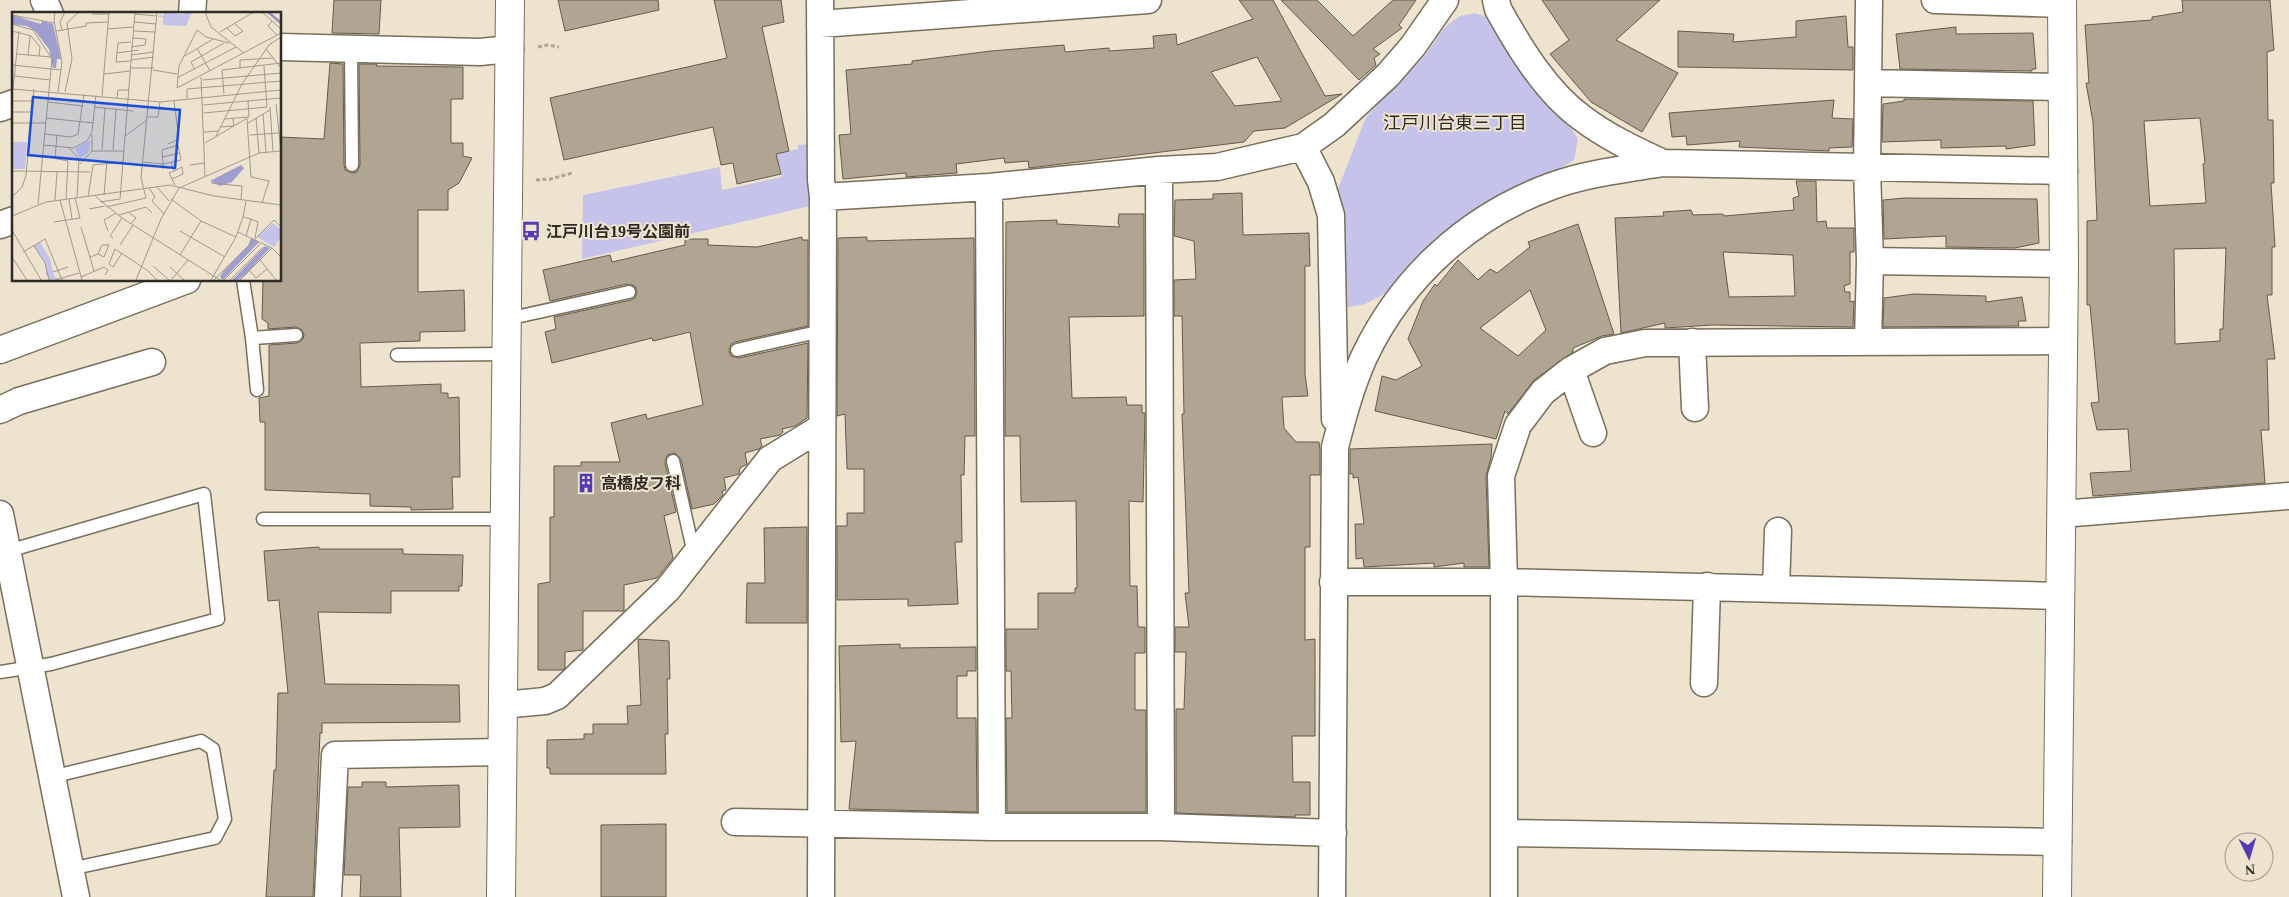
<svg xmlns="http://www.w3.org/2000/svg" width="2289" height="897" font-family="'Times New Roman','Noto Sans JP',serif">
<style>
.green{fill:#c5c3e9}
.building{fill:#afa592;stroke:#645b4a;fill-rule:evenodd}
.lines{fill:none;stroke-linecap:round;stroke-linejoin:round}
.service-casing{stroke:#786f5d;stroke-width:15}
.minor-casing{stroke:#786f5d;stroke-width:29}
.tertiary-casing{stroke:#786f5d;stroke-width:30}
.path{stroke:#ada595;stroke-width:3;stroke-dasharray:4 2.5;stroke-linecap:butt}
.service{stroke:#fff;stroke-width:12}
.minor{stroke:#fff;stroke-width:26}
.tertiary{stroke:#fff;stroke-width:28}
.labels{text-anchor:middle;dominant-baseline:central;stroke-width:4;stroke-linejoin:round;paint-order:stroke}
.poi-label{font-size:16px;font-weight:bold;fill:#2f2b24;stroke:#ede3cf;text-anchor:start}
.neighbourhood-label{font-size:18px;fill:#2f2b24;stroke:#ede3cf}
.inset-river{fill:none;stroke:#9491c2;stroke-width:2.5}
.inset-road{fill:none;stroke:#a1998b;stroke-width:1}
.view{fill:#1d4ed8;fill-opacity:0.15;stroke:#1d4ed8;stroke-width:2.5}
.inset-edge{fill:none;stroke:#2f2b24;stroke-width:2.5}
</style>
<rect width="100%" height="100%" fill="#ede3cf"/>
<!-- green -->
<path class="green" d="M1475 13 1489 18 1498 36 1565 118 1578 139 1574 160 1530 186 1514 188 1490 200 1434 239 1390 291 1365 304 1344 308 1336 194 1366 117 1426 54 1444 28 1460 16Z
M810 144V206L582 259 583 195 720 167 722 190 782 177 779 164 774 165 772 155 798 149V145Z"/>
<!-- building -->
<path class="building" d="M334 0H381L379 34 332 33Z
M558 0H658L659 10 565 31Z
M714 0H781L784 22 762 27 789 151 776 154 781 174 737 184 733 163 721 165 713 127 564 160 550 98 727 58Z
M1239 0H1273L1325 96 1342 94 1285 128 1254 131 1244 142 1029 168 1028 161 1005 163 1004 158 956 164 957 173 906 177V173L843 179 839 135 851 134 846 70 912 64V61L991 51 1064 45 1065 52 1109 48V51L1154 48 1153 36 1176 34 1177 45 1253 19ZM1257 57 1282 101 1235 106 1211 72Z
M1281 0H1317L1353 36 1393 0H1416L1399 25 1402 28 1373 49 1380 54 1374 58 1376 65 1359 80Z
M1542 0H1660L1616 40 1678 73 1642 132 1591 102 1550 54 1569 40Z
M2182 0H2270L2274 50 2267 52 2268 120H2273L2274 183H2271L2275 247H2272V295H2267L2275 359H2267L2269 430H2261L2265 483 2093 496 2090 473 2131 471 2128 429 2097 430 2091 403 2099 402 2090 305H2087V221L2097 220 2093 122 2086 83H2089L2085 25 2152 20V17L2183 12ZM2200 118 2205 163 2203 164 2206 203 2150 206 2144 121ZM2226 248 2223 329H2220V341L2175 344 2174 249Z
M1846 16 1848 47H1853V70L1678 67V31L1734 34 1733 42 1796 37V21Z
M1956 27V34L2033 33 2036 69H2032V71L1900 69 1896 34Z
M330 63 343 64 344 165 345 170 352 173 357 172 360 165 359 64H377L376 66 463 67V99H451V143H463V156L472 158 459 183 448 190V210H418V292L464 290 465 331 420 332V341L360 343 361 387 441 384V393H448V398L459 397 460 477H452L453 509 411 510V507L370 506V494L265 490V422H260L259 398 269 396V345L297 343 303 339 304 335 302 330 296 327 268 329V323L262 319 263 280H280V137L324 139Z
M1904 99 2033 101 2035 145 2006 149V146L1941 148V140L1882 142 1883 104 1904 101Z
M1834 100 1832 118 1853 119 1852 147 1829 148V151L1739 147 1740 141 1687 145 1686 136 1672 137 1669 113Z
M1796 181H1816L1817 222 1826 221 1827 228H1854V252H1850V284L1844 286 1845 292H1850V302L1854 301 1853 327 1712 325 1665 328V323L1621 333 1615 218 1664 216 1663 212 1691 210 1693 215 1723 214 1724 216 1794 210 1793 198 1799 196ZM1723 252 1793 255 1795 296 1729 297Z
M1242 193 1243 235 1309 233 1310 266H1305V374L1308 396 1282 397 1284 428 1296 442H1319L1320 450V475H1310V547H1305V640L1315 639V736H1292L1293 782H1310V815H1295V817L1176 813V709H1184L1186 652H1175V627H1189L1185 593H1189L1182 414H1184L1182 316H1174V280L1196 279 1194 241 1174 236 1175 200 1213 199V194Z
M1904 198 2037 199 2039 243 2015 248 1946 247V236L1884 239 1883 200Z
M1119 214H1144V316L1069 317 1072 398 1126 397 1127 405H1142V413H1145L1143 502 1129 501 1130 586H1137L1138 627H1145V653H1135V710H1146V812H1007L1006 718H1012L1011 671H1006V629H1038V593H1075V588H1077L1076 501 1021 502 1020 436H1005L1006 222 1057 220V224L1120 227 1118 223Z
M1578 224 1614 334 1602 336 1573 348V352L1534 380 1508 414 1505 411 1496 439 1375 411 1382 376 1396 380 1422 366 1408 339 1423 301 1435 284 1437 286 1458 260 1478 280 1490 269 1497 273 1530 247 1528 242ZM1530 290 1546 330 1518 356 1480 328Z
M802 237V240H808V326L735 342 731 344 729 351 731 356 739 358 808 343 807 418 795 426 782 429 783 432 780 435 760 439 762 446 759 449 745 453 747 464 740 468 739 474 724 478 726 490 722 491 723 495 714 504 692 509 681 459 675 453 667 455 665 463 676 512 664 516 673 558 657 578 624 585V611H583V650L565 652V668L562 670H538V584L550 582V517H554V466H581V462H620L611 423 646 414 647 419 703 405 690 332 653 341 652 338 552 363 545 332 556 329 554 317 631 300 635 298 637 291 635 286 627 284 550 301 543 270 610 255 612 262 685 245V239H708V245L757 247Z
M867 237V241L974 238 975 436H965L964 475H961L962 542H955L958 604 908 606V599L837 600V526H847V513H864V469H847L845 414 837 416 838 238Z
M1914 294 1986 296V302L2022 297 2026 321H2018L2019 326 1883 327 1884 298Z
M1492 444 1491 458 1486 476 1489 567H1464V563L1434 567V563L1364 567 1363 558 1356 559 1355 524H1364L1358 477 1353 478V474H1350V449Z
M807 527V623H746L747 583H765L764 528Z
M319 547V549H403V554L463 555 462 586H459V591H391V613L318 612 325 684 459 685 460 722 322 723V733H320L313 897H266L274 770H276L278 693H288L279 600 268 601 264 551Z
M638 639 669 641 670 679H667L668 734H665L666 774H550V768H547V740L584 739V734H593V724H628L627 706 641 705Z
M900 644V648L976 647V671H967V676H957V718H976L977 812 849 809 856 741 841 742 839 646Z
M362 782H386V787L459 785 460 827 399 828 401 897H360L361 875H344L348 787H362Z
M666 824V897H601V825Z"/>
<g class="lines">
<defs>
<path id="service" d="M351 50 352 165
M243 280 252 338 257 390
M507 319 629 292
M252 338 296 335
M737 350 822 331
M397 355 506 354
M673 461 694 554
M263 519H504
M0 672 51 664 218 619 204 494 8 551
M51 777 201 741 213 749 225 819 215 838 70 869"/>
<path id="minor" d="M44 0 50 14
M820 0 821 180 823 197 821 897
M1496 0 1498 9C1519 47 1546 92 1582 118 1607 137 1635 150 1663 163
M1935 0 2062 4
M192 14 193 0
M820 24 1148 0
M280 47 480 52 510 49
M1868 83 2062 87
M0 108 14 103
M1303 147 1321 182 1331 215 1335 419
M1159 170 1161 827
M989 187 992 827
M823 197 989 187 1159 170 1217 167 1303 147 1334 125 1388 75 1413 46 1445 0
M0 225 14 220
M1870 261 2064 264
M1692 342 1695 408
M1868 342 1870 261 1867 169 1869 0
M0 350 187 280
M1571 370 1593 433
M0 410 19 401 152 362
M0 514 76 897
M2061 514 2289 496
M1333 582H1504L2059 596
M1776 588 1778 531
M1704 683 1707 586
M503 705 545 701 557 696 668 589 770 459 822 427
M735 822 992 827H1161L1333 833
M1505 833 2058 842
M328 897 335 755 502 752
M1332 897 1335 447C1343 416 1351 386 1364 357 1402 277 1469 216 1552 186 1587 173 1626 169 1663 163L2064 171
M1504 897V582L1501 476 1518 425 1543 392 1571 370 1605 351 1645 343 2063 341"/>
<path id="tertiary" d="M501 897 510 0
M2057 897 2064 264 2062 0"/>
</defs>
<!-- service casing -->
<use href="#service" class="service-casing"/>
<!-- minor casing -->
<use href="#minor" class="minor-casing"/>
<!-- tertiary casing -->
<use href="#tertiary" class="tertiary-casing"/>
<!-- path -->
<path class="path" d="M538 47 548 45 559 47
M536 180 551 179 572 173"/>
<!-- service -->
<use href="#service" class="service"/>
<!-- minor -->
<use href="#minor" class="minor"/>
<!-- tertiary -->
<use href="#tertiary" class="tertiary"/>
</g>
<!-- icons -->
<defs>
<symbol id="bus-bare" viewBox="-9 -9 18 18"><path d="M-5-6H5V4H4V6H2V4H-2V6H-4V4H-5ZM-3.5-4V0h7V-4ZM-3.5 1.2v1.5H-2V1.2ZM2 1.2v1.5H3.5V1.2Z" fill="#553bb3" stroke="#ede3cf" stroke-width="2.5" paint-order="stroke"/></symbol>
<symbol id="building-bare" viewBox="-9 -9 18 18"><path d="M-4-6H4V6H1V3H-1V6H-4ZM-2.5-4.3h1.7v1.8h-1.7ZM.8-4.3h1.7v1.8H.8ZM-2.5-1h1.7V.8h-1.7ZM.8-1h1.7V.8H.8Z" fill="#553bb3" stroke="#ede3cf" stroke-width="2.5" paint-order="stroke"/></symbol>
</defs>
<g fill-rule="evenodd">
<use href="#bus-bare" x="517" y="217" width="28" height="28"/>
<use href="#building-bare" x="572" y="469" width="28" height="28"/>
</g>
<g class="labels">
<!-- poi labels -->
<g class="poi-label">
<text x="546" y="231">江戸川台19号公園前</text>
<text x="601" y="483">高橋皮フ科</text>
</g>
<!-- neighbourhood labels -->
<g class="neighbourhood-label">
<text x="1455" y="123">江戸川台東三丁目</text>
</g>
</g>
<!-- overview -->
<g transform="translate(12 12)">
<rect width="269" height="269" fill="#ede3cf"/>
<path d="M152 0 168 2 180 0 174 14 151 13V5H146L148 2 151 5ZM79 128 76 141 68 146 63 137ZM0 130H15L13 157H0ZM261 211 269 218V226L262 235 245 225ZM28 230 38 247 42 264 46 267 38 268 34 262 33 251 22 234Z" fill="#c5c3e9"/>
<path d="M0 3 29 12 30 9 41 12 49 47H45L44 56H41L37 37 23 19 15 14 0 12ZM229 153 232 156 220 170 208 174 198 169ZM239 226 247 230 211 268 208 265 211 260 236 234ZM253 234 258 236 234 262 226 268H220Z" fill="#a09dcf"/>
<path class="inset-river" d="M256 0 269 11"/>
<path class="inset-road" d="M43 0 42 9 50 50 46 80M193 0 199 15 232 41M250 0 269 17M80 2H97M122 2 145 4M0 3 42 11M260 9 256 14 265 23M122 10 144 12M0 12 21 18 40 47 26 192M215 16 223 24 231 19 223 12M95 17 121 15M50 18 48 10 53 0M0 19 19 24 28 35 27 44M44 19 74 14V11L96 10M121 19 143 20M208 20 242 0M217 31 194 25 185 18 167 54 165 76 269 21M119 35 133 33 134 27 121 26M185 36 198 59M254 37 269 56M105 41 127 38M5 42 39 45M16 43 18 24M119 43 142 40M173 44 201 27M119 48 142 45M119 49 104 50 106 31 119 30M0 53 49 58M119 56H142M228 56V48L261 46M141 58 165 62M183 58 179 50 212 31M92 62 118 59M3 64 38 68M189 65 193 164M165 66 224 35M191 68 269 61M0 77 148 90 269 78M1 77 7 19M53 80 60 47 55 11 67 0M212 82 210 58 269 51M90 84 97 0M105 86 106 78H117M175 87V77L269 69M0 89H21M236 89 237 105M36 90 71 94M264 92 269 139M191 93 269 86M82 95 121 99M258 95 261 139M0 100H20M192 101 255 95 252 54M251 102 254 140M135 105H146L148 90M34 106 81 111M244 106 247 141M213 107 236 105M235 107 239 165 257 169 250 191M0 111H34M236 111 258 98M208 115 222 114 221 107M192 120 207 119M33 122 59 125 66 122 72 82M80 123V139M238 123 267 121M113 124 135 108M204 124 230 72 257 33 269 25M193 131 237 105M156 132 167 127 162 89M32 133 61 136 75 129 80 120 84 83M57 136 67 147 65 186M90 138 93 96M101 138 104 97M31 144 56 149 54 187M150 145 168 141M43 146 45 123M131 150 151 152 169 148 166 133 150 138 151 151V157M159 150 162 159 157 161 163 173M68 152 80 139H112M178 153 193 151M0 159 78 160M160 167 171 162 170 155 162 159M199 171 230 174 229 188M145 175 157 189M137 176 143 185 140 189 152 202M92 183 95 149M83 184 110 206 208 268M0 185 10 175 14 163 22 77M76 185 81 153 111 150M57 187 60 207M159 187 189 209 224 225M43 188 45 160M48 188 70 268M88 190 108 187 123 0M94 195 134 186 129 166 145 0M77 197 93 194M117 201 124 206 119 212M107 203 134 195 140 201M0 204 34 190 158 173 202 184 269 193M231 205 234 189M239 207 246 210 243 226M42 210 68 206 63 186M69 215 82 259M0 218 29 268M96 219 92 208 104 201M168 219 213 245M226 220 260 236 269 245M101 226 98 224 110 206M108 233 121 213M22 234 33 251 37 268M11 240 33 227 50 268M110 241 101 255 97 252 103 237 135 258 145 268M168 243 189 209M0 245 15 268M78 245 86 242 92 245 97 233H90L86 242M248 248 264 268M141 254 157 268M158 255 172 268M238 259 244 266 255 257M41 260 56 255M69 265 92 255 96 258 93 263M43 268 67 261M124 268 149 207 167 176 247 141 269 139M159 268 176 248M199 268 224 225 231 205 239 207 234 224M202 268 262 208 269 215M212 268 248 232M218 268 251 235M228 268 260 236"/>
<path class="view" d="M21 85 168 98 163 156 16 143Z"/>
<rect width="269" height="269" class="inset-edge"/>
</g>
<!-- north arrow -->
<g transform="translate(2249 857) rotate(175)"><circle r="24" fill="#ede3cf" stroke="#a1998b"/>
<path d="M0-4L9 19L0 12L-9 19Z" fill="#553bb3"/>
<text y="-8" font-size="14" font-weight="bold" text-anchor="middle" fill="#2f2b24">N</text>
</g>
</svg>
